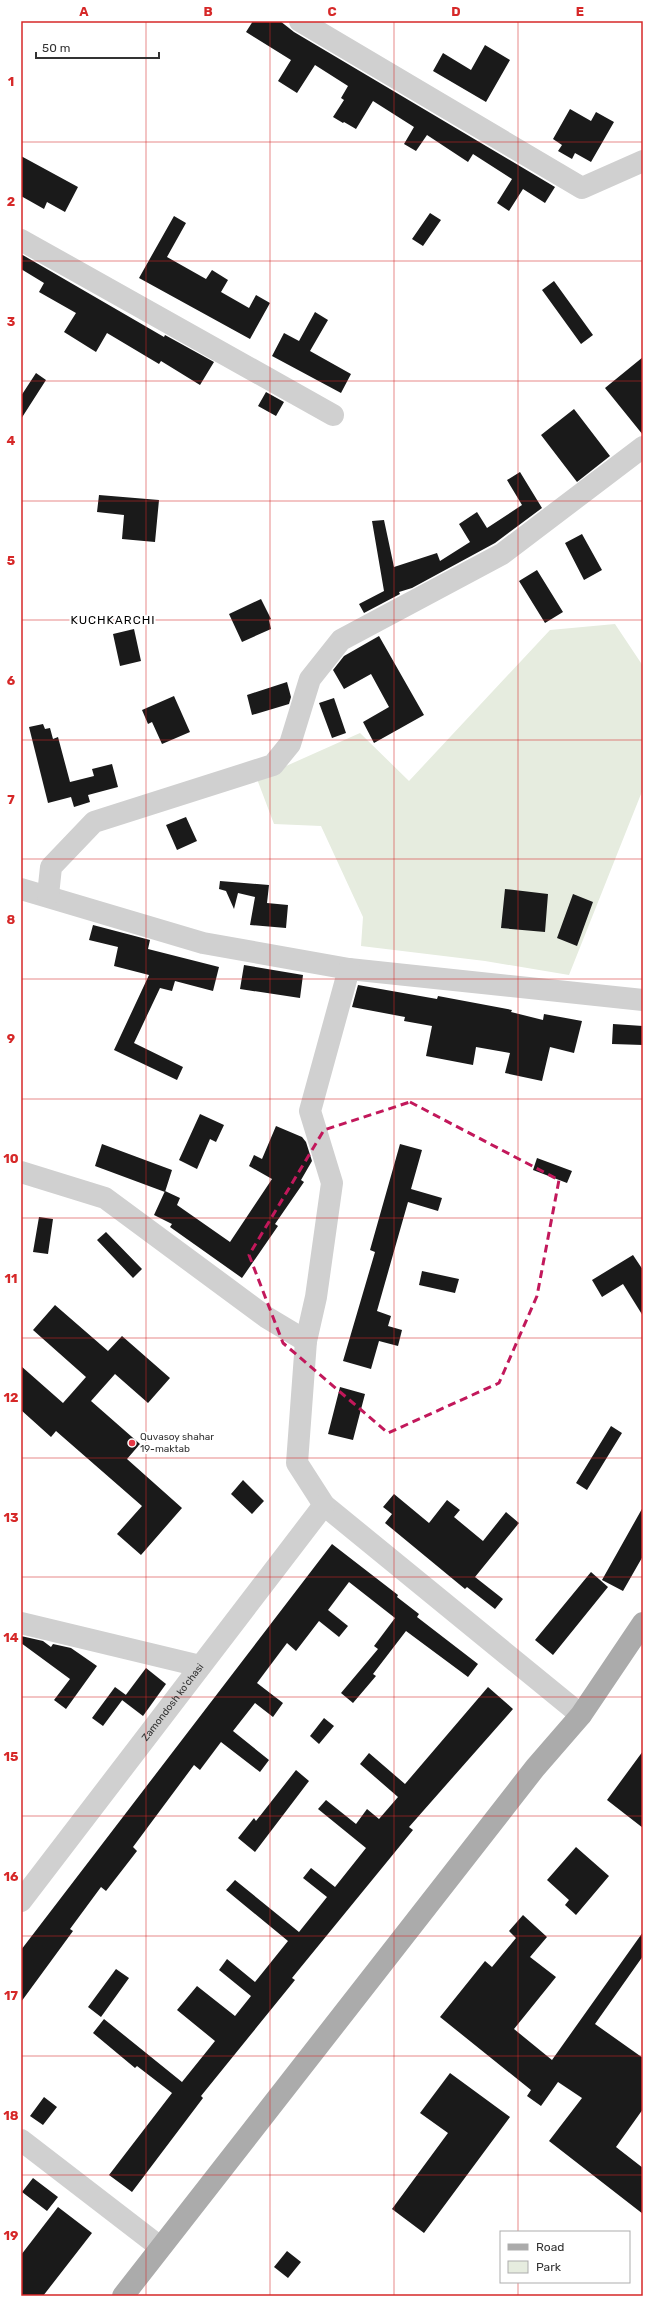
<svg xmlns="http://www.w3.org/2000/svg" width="664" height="2317" font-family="Rubik,sans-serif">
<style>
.green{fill:#e6ecdf}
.building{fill:#1a1a1a}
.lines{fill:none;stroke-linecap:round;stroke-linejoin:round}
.minor{stroke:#d0d0d0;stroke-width:22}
.major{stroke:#ababab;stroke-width:22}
.marked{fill:none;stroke:#c2185b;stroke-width:3;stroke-dasharray:8 5;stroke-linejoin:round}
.grid{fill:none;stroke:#d62828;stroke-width:1;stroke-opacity:0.55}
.poi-dot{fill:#e63946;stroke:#fff;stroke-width:1.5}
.labels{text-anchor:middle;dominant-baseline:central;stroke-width:4;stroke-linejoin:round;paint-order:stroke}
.poi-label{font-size:10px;fill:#333;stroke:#fff;text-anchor:start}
.street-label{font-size:10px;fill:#333;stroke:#fff}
.quarter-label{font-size:12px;letter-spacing:1px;fill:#000;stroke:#fff}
.neatline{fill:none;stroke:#d62828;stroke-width:1.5}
.grid-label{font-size:13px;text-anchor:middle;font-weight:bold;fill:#d62828}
</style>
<rect width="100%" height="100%" fill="#fff"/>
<!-- green -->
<path class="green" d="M615 624 643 666V789L569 975 485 961 361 946 363 917 321 826 274 824 257 779 360 733 409 781 550 630Z"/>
<!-- building -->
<path class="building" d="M253 21H280L294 32 555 187 545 203 523 189 509 211 497 203 512 179 473 154 468 162 427 135 416 151 404 144 414 127 373 101 356 129 344 122 343 123 333 117 344 100 341 98 348 86 315 65 297 93 278 81 291 60 246 32Z
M485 45 510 60 486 102 433 71 443 53 471 70Z
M570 109 591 121 596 112 614 122 591 162 575 153 572 159 558 151 562 145 553 139Z
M21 156 78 187 65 212 47 202 44 209 21 196Z
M430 213 441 220 423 246 412 239Z
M174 216 186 223 167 257 206 279 212 270 228 280 221 292 249 308 256 295 270 303 250 339 139 278Z
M21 254 164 337 165 335 214 362 200 385 161 361 159 364 107 333 96 352 64 332 76 313 39 292 44 283 21 269Z
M554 281 593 335 581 344 542 290Z
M315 312 328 320 310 351 351 374 341 393 272 356 284 333 299 341Z
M643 357V435L605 388Z
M36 373 46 380 21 419V396Z
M266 392 284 402 276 416 258 406Z
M574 409 610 456 577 482 541 435Z
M520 472 542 508 495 543 412 588 399 592 400 594 364 613 359 604 384 591 372 521 384 520 394 567 437 553 440 561 470 542 459 524 477 512 487 528 522 505 507 480Z
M99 495 159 500 155 542 122 539 124 515 97 512Z
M582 534 602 570 584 580 565 543Z
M537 570 563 612 545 623 519 581Z
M261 599 271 619 269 620 271 629 242 642 229 614Z
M134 629 141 661 120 666 113 634Z
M379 636 424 715 374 743 363 722 389 707 371 674 344 689 333 670 344 656Z
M287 682 291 697 289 704 252 715 247 695Z
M174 696 190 732 162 744 152 722 148 724 142 710Z
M334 698 346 733 332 738 319 703Z
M43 724 45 729 50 728 53 739 58 737 70 782 94 776 92 769 112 764 118 787 88 795 90 802 74 807 71 797 48 803 29 727Z
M186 817 197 841 177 850 166 825Z
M220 881 269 885 267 903 288 905 286 928 250 925 255 897 238 893 234 909 226 891 219 889Z
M505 889 548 894 545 932 501 928Z
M573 894 593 902 577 946 557 938Z
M93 925 150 940 148 949 219 967 213 991 175 981 172 991 160 988 134 1043 183 1067 177 1080 114 1050 149 975 114 966 118 947 89 940Z
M244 965 303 975 300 998 240 989Z
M358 985 437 999 438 996 512 1010 511 1012 543 1020 544 1014 582 1021 574 1053 550 1047 542 1081 505 1073 510 1053 476 1047 473 1065 426 1056 432 1026 404 1021 405 1017 352 1007Z
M613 1024 643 1026V1045L612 1044Z
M200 1114 224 1125 216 1142 210 1139 197 1169 179 1160Z
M276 1126 302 1137 306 1142 312 1161 301 1180 304 1182 275 1224 278 1226 242 1278 170 1227 172 1224 154 1215 165 1191 180 1198 177 1205 230 1242 272 1179 249 1166 254 1155 262 1159Z
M102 1144 172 1170 165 1192 95 1166Z
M400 1144 422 1150 411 1189 442 1198 438 1211 408 1202 377 1311 391 1316 388 1326 402 1330 398 1346 379 1341 371 1369 343 1361 375 1252 370 1250Z
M537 1158 572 1171 567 1183 533 1170Z
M39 1217 53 1219 48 1254 33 1252Z
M106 1232 142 1269 133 1278 97 1240Z
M633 1255 643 1270V1316L623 1284 602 1297 592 1280Z
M422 1271 459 1279 455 1293 419 1285Z
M55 1305 108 1351 122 1336 170 1378 148 1403 115 1374 91 1401 140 1444 127 1459 182 1508 141 1555 117 1534 142 1506 56 1431 51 1437 21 1410V1366L63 1403 86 1377 33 1330Z
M340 1387 365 1394 353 1440 328 1434Z
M611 1426 622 1433 587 1490 576 1483Z
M243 1480 264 1501 252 1514 231 1494Z
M394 1494 429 1523 447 1500 460 1510 454 1517 483 1541 506 1512 519 1523 475 1577 503 1599 495 1609 467 1587 465 1589 385 1523 392 1514 383 1507Z
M643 1507V1556L623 1591 602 1580Z
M332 1544 398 1595 397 1597 419 1614 417 1617 478 1664 468 1677 406 1631 373 1674 376 1676 353 1703 341 1693 378 1649 374 1646 395 1618 349 1582 328 1610 348 1626 339 1637 319 1621 296 1651 287 1643 257 1683 283 1703 273 1717 255 1703 233 1731 269 1760 260 1772 221 1742 200 1770 194 1765 133 1847 137 1851 106 1891 101 1887 70 1929 73 1931 21 2002V1950Z
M591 1572 608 1587 553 1655 535 1640Z
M21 1636 43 1641 51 1647 53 1644 71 1648 97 1666 66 1709 54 1700 70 1679 21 1643Z
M146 1668 166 1684 143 1716 122 1700Z
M115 1687 126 1695 103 1726 92 1718Z
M488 1687 513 1709 409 1827 413 1830 292 1978 295 1980 201 2096 203 2098 132 2192 109 2175 172 2093 137 2066 135 2068 93 2033 104 2019 182 2082 215 2041 177 2010 197 1986 235 2016 251 1996 219 1970 227 1959 255 1982 288 1941 226 1890 235 1880 299 1932 327 1897 303 1878 311 1868 335 1887 366 1848 318 1809 326 1800 356 1824 367 1809 379 1819 398 1797 360 1764 369 1753 405 1784Z
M324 1718 334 1726 319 1744 310 1736Z
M643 1751V1828L607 1800Z
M296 1770 309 1781 255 1852 238 1838 254 1818 256 1821Z
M576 1847 609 1876 576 1915 565 1905 569 1900 547 1880Z
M523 1915 547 1937 530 1957 556 1977 514 2029 552 2060 643 1932V1956L595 2024 643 2058V2109L616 2147 643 2168V2214L549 2141 582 2098 558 2082 541 2106 527 2096 531 2090 440 2017 485 1961 492 1967 516 1938 509 1931Z
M116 1969 129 1978 101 2017 88 2007Z
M450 2073 510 2117 424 2233 392 2209 448 2133 420 2113Z
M44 2097 57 2107 43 2125 30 2116Z
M33 2178 58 2197 47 2211 22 2192Z
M58 2207 92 2233 43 2296H21V2255Z
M287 2251 301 2262 288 2278 274 2267Z"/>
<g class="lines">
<!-- minor -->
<g class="minor">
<path d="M300 21 582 188 643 161"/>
<path d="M21 240 333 415"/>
<path d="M21 889 203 943 349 969 643 1000"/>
<path d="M48 895 51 867 94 822 273 765 290 744 310 679 341 640 502 554 643 447"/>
<path d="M349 969 310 1111 332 1183 316 1297 306 1341 297 1463 324 1505 581 1715"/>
<path d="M21 1172 105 1198 266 1317 306 1341"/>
<path d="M21 1623 200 1666"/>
<path id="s1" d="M21 1901 324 1505"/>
<path d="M21 2140 160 2247"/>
</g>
<!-- major -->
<path class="major" d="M123 2296 535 1768 581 1715 643 1623"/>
</g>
<!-- marked area -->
<path class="marked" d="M410 1102 559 1180 537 1296 499 1383 388 1433 283 1343 249 1255 324 1130Z"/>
<!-- grid -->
<path class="grid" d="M146 21V2296M270 21V2296M394 21V2296M518 21V2232M21 142H643M21 261H643M21 381H643M21 501H643M21 620H643M21 740H643M21 859H643M21 979H643M21 1099H643M21 1218H643M21 1338H643M21 1458H643M21 1577H643M21 1697H643M21 1816H643M21 1936H643M21 2056H643M21 2175H643M518 2282V2296"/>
<!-- markers -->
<circle class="poi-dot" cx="132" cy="1443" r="4"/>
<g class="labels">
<!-- poi labels -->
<g class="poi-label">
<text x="140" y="1437">Quvasoy shahar<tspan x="140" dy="12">19-maktab</tspan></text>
</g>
<!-- street labels -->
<g class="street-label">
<text stroke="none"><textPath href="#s1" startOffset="250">Zamondosh ko'chasi</textPath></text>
</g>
<!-- quarter labels -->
<g class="quarter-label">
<text x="113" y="620">KUCHKARCHI</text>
</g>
</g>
<!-- border -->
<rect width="664" height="2317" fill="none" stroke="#ffffff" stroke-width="44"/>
<!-- legend -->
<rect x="500" y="2231" width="130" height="52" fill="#ffffff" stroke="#adadad"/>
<rect x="508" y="2244" width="20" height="6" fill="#ababab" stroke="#adadad"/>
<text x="536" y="2251" font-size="12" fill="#333333">Road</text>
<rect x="508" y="2261" width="20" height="12" fill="#e6ecdf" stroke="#adadad"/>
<text x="536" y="2271" font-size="12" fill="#333333">Park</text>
<!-- scale -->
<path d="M36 52v6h123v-6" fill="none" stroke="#333333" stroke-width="2"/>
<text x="42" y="52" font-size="12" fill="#333333" stroke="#ffffff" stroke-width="3" paint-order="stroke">50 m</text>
<rect x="22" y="22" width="620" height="2273" class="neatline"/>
<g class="grid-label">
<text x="84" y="16">A</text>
<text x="208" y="16">B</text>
<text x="332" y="16">C</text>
<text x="456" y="16">D</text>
<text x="580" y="16">E</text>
<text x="11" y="86">1</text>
<text x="11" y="206">2</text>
<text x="11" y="326">3</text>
<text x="11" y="445">4</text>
<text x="11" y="565">5</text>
<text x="11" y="685">6</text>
<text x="11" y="804">7</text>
<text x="11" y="924">8</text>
<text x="11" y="1043">9</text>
<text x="11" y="1163">10</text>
<text x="11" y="1283">11</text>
<text x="11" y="1402">12</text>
<text x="11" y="1522">13</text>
<text x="11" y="1642">14</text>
<text x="11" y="1761">15</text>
<text x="11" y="1881">16</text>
<text x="11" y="2000">17</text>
<text x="11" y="2120">18</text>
<text x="11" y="2240">19</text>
</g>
</svg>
